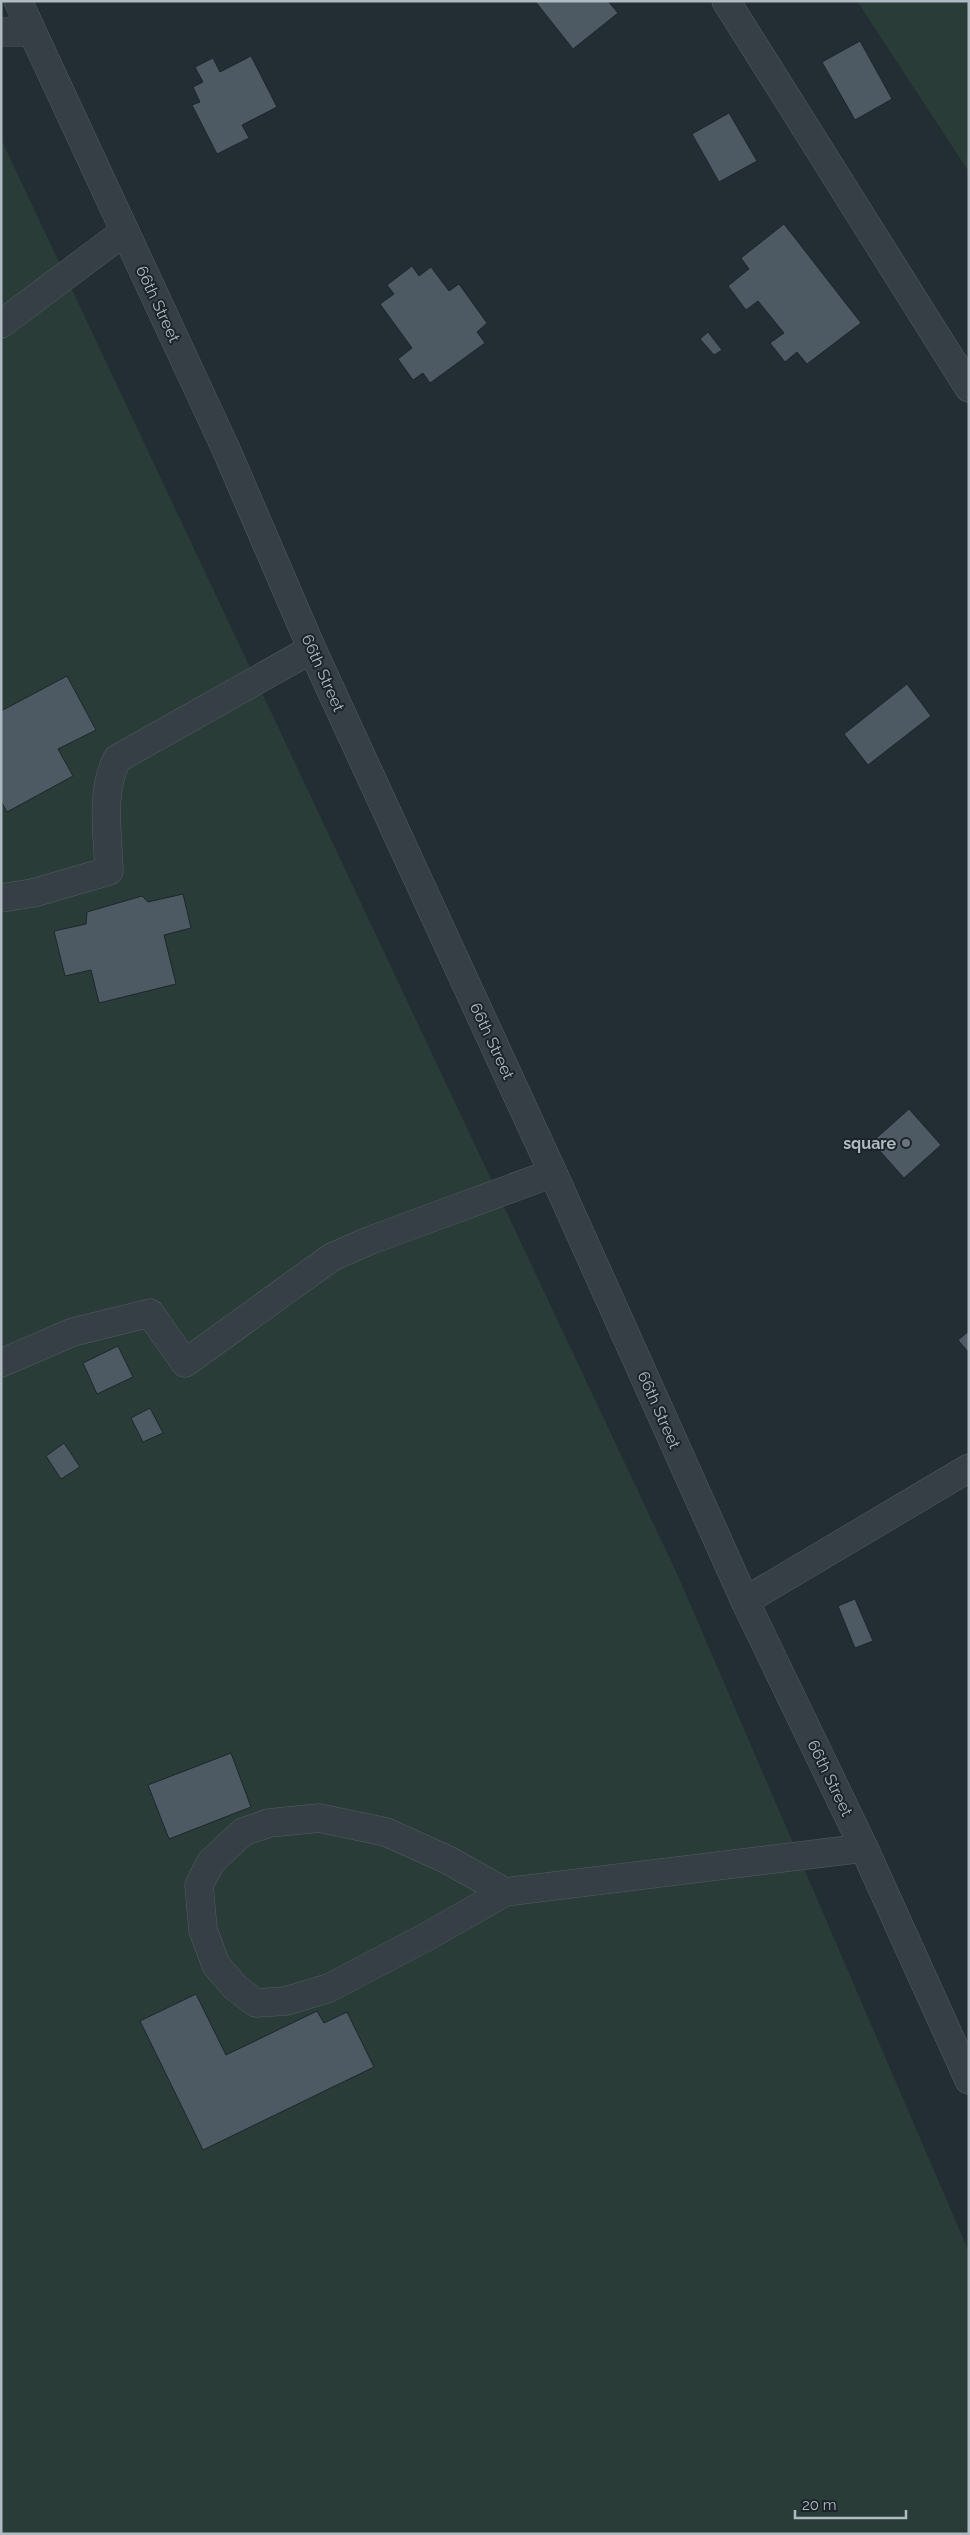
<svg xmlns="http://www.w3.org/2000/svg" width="970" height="2535" font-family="Raleway,sans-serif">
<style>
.green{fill:#2a3c38}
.building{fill:#4e5a63;stroke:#1d262c}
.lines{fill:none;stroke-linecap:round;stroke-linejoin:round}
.minor-casing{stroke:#535d63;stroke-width:29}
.tertiary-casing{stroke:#535d63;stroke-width:29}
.minor{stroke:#353f45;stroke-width:28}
.tertiary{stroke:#353f45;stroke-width:28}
.worship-dot{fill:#6b7280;stroke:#1b2429;stroke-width:2}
.labels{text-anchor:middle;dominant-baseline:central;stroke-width:4;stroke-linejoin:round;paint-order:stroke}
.street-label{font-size:16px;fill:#b0bac2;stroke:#1b2429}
.poi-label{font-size:16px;font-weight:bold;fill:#b0bac2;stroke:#1b2429;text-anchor:end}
</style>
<rect width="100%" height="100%" fill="#222d34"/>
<!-- green -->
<path class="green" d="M857 1H969V172Z
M1 139 679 1578 969 2252V2534H1Z"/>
<!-- building -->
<path class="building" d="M535 1H608L618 13 573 49Z
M860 41 892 99 855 120 822 62Z
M251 56 277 107 242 125 249 138 217 154 192 105 200 102 193 87 203 82 195 67 213 58 220 72Z
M729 113 757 161 719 182 692 134Z
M784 224 861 323 807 364 797 352 785 362 770 343 784 333 758 301 746 310 728 286 749 269 741 258Z
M412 266 419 276 431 267 449 291 459 284 487 323 477 332 485 343 430 383 423 373 413 380 398 359 412 348 380 304 394 294 387 285Z
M708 332 722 350 714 355 700 339Z
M67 676 96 730 58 749 73 776 7 812 1 801V711Z
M907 684 931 716 868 765 844 734Z
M183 894 191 928 164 935 176 984 99 1003 91 970 65 976 54 931 86 924 87 912 142 896 148 902Z
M909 1109 941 1145 904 1178 872 1142Z
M969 1331V1353L958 1340Z
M118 1346 133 1377 97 1394 83 1363Z
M150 1408 163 1433 143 1442 131 1418Z
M64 1443 80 1467 61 1479 46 1456Z
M855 1599 873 1641 855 1648 838 1606Z
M231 1753 251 1807 169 1839 148 1785Z
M196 1994 226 2055 317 2011 324 2023 347 2012 374 2067 203 2150 140 2021Z"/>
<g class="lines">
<defs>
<path id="minor" d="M726 1 969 388
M1 32H32
M1 324 124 232
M1 898 33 893 109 871C108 834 100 793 117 759L312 649
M1 1363 73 1332 150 1313 185 1363 332 1257 371 1240 553 1173
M745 1601 969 1468
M505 1892 448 1860 386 1832 319 1818 269 1823 243 1832 211 1862 199 1885 203 1930 216 1965 236 1988 256 2003 286 2001 329 1988 428 1936 505 1892 864 1848"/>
<path id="tertiary" d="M18 1 225 447 312 649 553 1173 745 1601 864 1848 969 2080"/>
</defs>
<!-- minor casing -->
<use href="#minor" class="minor-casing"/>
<!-- tertiary casing -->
<use href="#tertiary" class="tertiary-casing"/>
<!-- minor -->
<use href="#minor" class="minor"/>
<!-- tertiary -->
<use href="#tertiary" class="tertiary"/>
</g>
<!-- markers -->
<circle class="worship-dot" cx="906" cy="1143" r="5"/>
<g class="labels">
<!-- street labels -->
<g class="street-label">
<text transform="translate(158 304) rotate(65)">66th Street</text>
<text transform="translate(323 673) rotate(66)">66th Street</text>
<text transform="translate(492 1041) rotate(65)">66th Street</text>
<text transform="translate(659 1410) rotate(66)">66th Street</text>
<text transform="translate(830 1778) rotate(64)">66th Street</text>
</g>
<!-- poi labels -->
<g class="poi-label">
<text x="896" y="1143">square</text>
</g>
</g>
<!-- border -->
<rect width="970" height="2535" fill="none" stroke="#b0bac2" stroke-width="5"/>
<!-- scale -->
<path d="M795 2510v8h111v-8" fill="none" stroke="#b0bac2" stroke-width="2.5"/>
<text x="802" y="2510" font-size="15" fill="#b0bac2" stroke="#1b2429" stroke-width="4" paint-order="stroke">20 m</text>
</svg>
